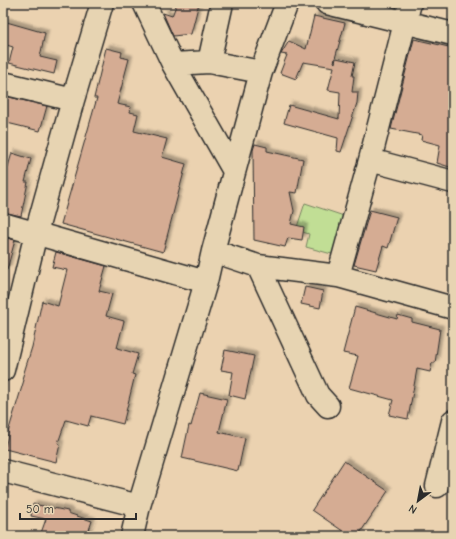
<svg xmlns="http://www.w3.org/2000/svg" width="456" height="539" font-family="'Comic Neue',sans-serif">
<style>
.green{fill:#c1de95;stroke:#768460}
.building{fill:#d5ac93;stroke:#2b2b2b;filter:url(#shadow)}
.lines{fill:none;stroke-linecap:round;stroke-linejoin:round}
.minor-casing{stroke:#2b2b2b;stroke-width:25}
.minor{stroke:#e7d4b2;stroke-width:22}
</style>
<defs>
<filter id="shadow"><feDropShadow dx="3.5" dy="-3.5" stdDeviation="1" flood-color="#0004"/></filter>
</defs>
<rect width="100%" height="100%" fill="#ebd2b0"/>
<filter id="ink" filterUnits="userSpaceOnUse"><feTurbulence type="fractalNoise" baseFrequency=".025" numOctaves="2"/><feDisplacementMap in="SourceGraphic" scale="8" xChannelSelector="R" yChannelSelector="G"/><feConvolveMatrix kernelMatrix="1 2 1 2 8 2 1 2 1" color-interpolation-filters="sRGB"/></filter>
<g filter="url(#ink)">
<!-- green -->
<path class="green" d="M305 203 347 217 339 256 306 247 309 234 296 230Z"/>
<!-- building -->
<path class="building" d="M177 3H199L191 34 173 36 163 13 172 16Z
M314 16 345 23 334 62 335 63 336 58 355 62 352 76H354L352 92H358L357 103 341 152 337 151 338 138 284 123 289 105 339 119 340 92 328 90 334 67 303 62 296 79 280 73 287 55 281 54 289 41 306 49Z
M3 21 45 33 40 57 57 61 54 74 9 63 13 47 3 44Z
M414 39 453 48V168L437 163 440 145 421 140 422 135 391 129Z
M106 48 122 52 121 57 129 59 117 104 131 107 130 112 138 114 134 131 167 139 162 157 186 164 163 252 61 224 97 98H94Z
M5 96 47 106 40 131 3 122V97Z
M255 144 267 147V151L303 159 297 193 290 192 294 211 291 224 304 227 302 240 288 238 285 247 254 240 253 150Z
M12 153 31 159 25 182H28L21 216 3 212V177H5Z
M370 210 397 217 388 248 383 246 376 270 354 265Z
M3 237 15 240 7 270H3Z
M56 252 106 266 99 291 112 294 106 316 124 321 117 348 138 354 132 374 135 375 123 424 91 416 88 426 66 420 58 443 60 444 56 462 5 449 9 429 24 380 22 379 32 347 42 301 58 306 67 270 52 267Z
M305 287 323 291 320 308 301 304Z
M355 307 397 319 398 315 412 319V322L440 329 435 363H432L430 372 417 369 408 419 389 415 393 400 349 388 358 356 343 353Z
M225 350 254 356 245 399 229 395 233 372 221 370Z
M200 393 227 399 219 432 245 438 238 471 182 458 189 425 191 426Z
M344 461 388 491 358 536H350L312 510Z
M33 504 68 511V513L92 521 87 536H50L41 533 46 519 31 516Z"/>
<g class="lines">
<defs>
<path id="minor" d="M144 3 173 64 234 171
M327 3 453 34
M209 62 222 3
M173 64 209 62 261 72
M3 83 73 100
M370 160 453 182
M3 224 206 282
M213 251 258 266 338 276 453 308
M258 266 318 395 328 406
M338 276 370 160 410 3
M3 370 36 233 73 100 102 3
M3 471 139 506
M437 486 453 421
M132 536 139 506 206 282 213 251 261 72 287 3"/>
</defs>
<!-- minor casing -->
<use href="#minor" class="minor-casing"/>
<!-- minor -->
<use href="#minor" class="minor"/>
</g>
</g>
<!-- margin -->
<rect width="456" height="539" fill="none" stroke="#e7d4b2" stroke-width="16"/>
<rect x="8" y="8" width="440" height="523" fill="none" stroke="#2b2b2b" stroke-width="1.5" filter="url(#ink)"/>
<!-- north arrow -->
<g transform="translate(418 501) rotate(212)" stroke="#e7d4b2" stroke-width="3" paint-order="stroke">
<path d="M0-3L7 15L0 10L-7 15Z" fill="#2b2b2b"/>
<text y="-6" font-size="11" font-weight="bold" text-anchor="middle" fill="#2b2b2b">N</text>
</g>
<!-- scale -->
<path d="M20 513v6h116v-6" fill="none" stroke="#2b2b2b" stroke-width="2"/>
<text x="26" y="513" font-size="12" fill="#2b2b2b" stroke="#e7d4b2" stroke-width="3" paint-order="stroke">50 m</text>
</svg>
